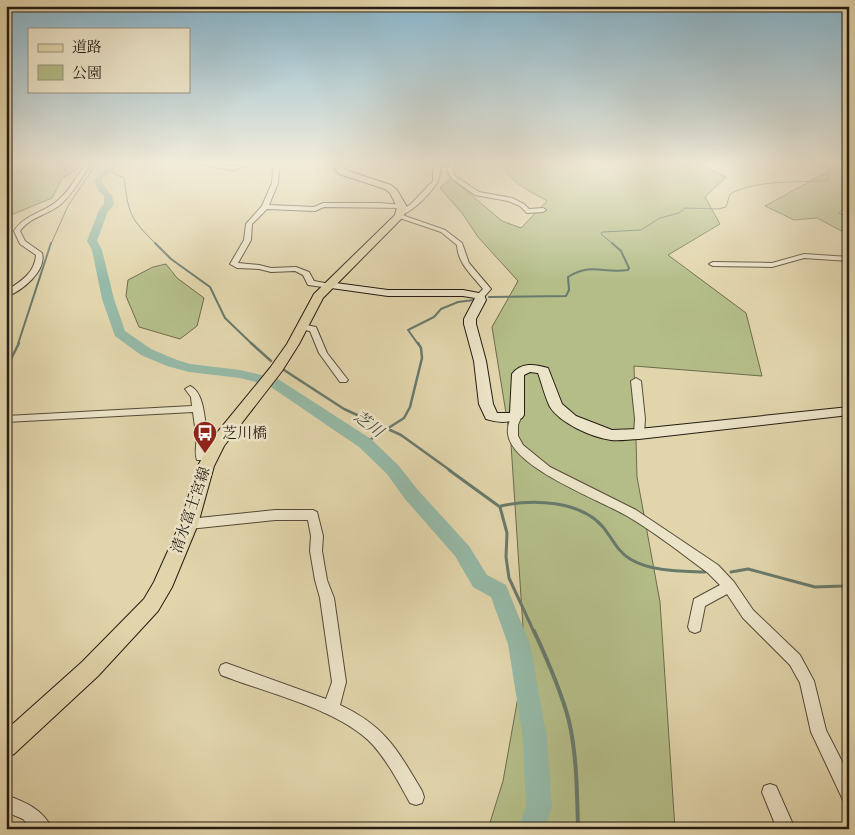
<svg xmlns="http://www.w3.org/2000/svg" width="855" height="835" font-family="'IM FELL English','Noto Serif JP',serif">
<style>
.green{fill:#b4bd88;stroke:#6c6c4e}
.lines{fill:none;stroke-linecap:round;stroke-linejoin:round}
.stream-far4{stroke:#687a6c;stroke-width:1}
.stream-far3{stroke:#687a6c;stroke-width:2}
.stream-far2{stroke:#687a6c;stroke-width:2.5}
.stream-far1{stroke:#687a6c;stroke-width:3}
.stream{stroke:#687a6c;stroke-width:4}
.river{fill:#95b9a7;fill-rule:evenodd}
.street-casing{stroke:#544a39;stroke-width:2}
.secondary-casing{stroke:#251c13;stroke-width:2}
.primary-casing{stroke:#251c13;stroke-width:2}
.street{fill:#ece4c9;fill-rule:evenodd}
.secondary{fill:#ece4c9;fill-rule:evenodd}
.primary{fill:#e2d5ac;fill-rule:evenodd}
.labels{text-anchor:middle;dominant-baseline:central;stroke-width:5;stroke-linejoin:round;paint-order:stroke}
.poi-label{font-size:15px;fill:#251c13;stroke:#ece4c9;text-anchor:start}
.street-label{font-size:15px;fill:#251c13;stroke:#ece4c9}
.water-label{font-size:16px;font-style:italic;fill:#474b3f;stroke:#ece4c9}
</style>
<rect width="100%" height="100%" fill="#e2d5ac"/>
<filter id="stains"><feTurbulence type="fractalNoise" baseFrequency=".004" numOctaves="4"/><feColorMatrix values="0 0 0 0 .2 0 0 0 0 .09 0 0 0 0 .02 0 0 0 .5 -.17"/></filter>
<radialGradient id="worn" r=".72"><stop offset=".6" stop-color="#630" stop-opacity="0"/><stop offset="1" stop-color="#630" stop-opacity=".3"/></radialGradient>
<!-- green -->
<path class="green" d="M6 164H84L62 179 52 198 6 217Z
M503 164H698L726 177 705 197 720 224 668 255 746 313 762 376 634 366 637 477 660 602 675 829H488L503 781 525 658 511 444 492 327 518 281 478 237 462 213 440 188 451 178 502 221 521 228 547 201C532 192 508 182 503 164Z
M834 164H849V203L839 213 849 217V235L817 218 794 220 765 206 836 167Z
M166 264 177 278 204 298 197 326 180 339 139 327 126 296 128 280 153 267Z"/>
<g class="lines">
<!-- stream-far4 -->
<path class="stream-far4" d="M110 170 118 176 124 177C129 215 129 217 156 244
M12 173 24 171 41 164
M51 244 68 206 96 164
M613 244 601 234 602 232 641 230 660 218 679 213 685 208 718 209 726 207 730 194C754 180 799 182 827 181L830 169 822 164"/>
<!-- stream-far3 -->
<path class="stream-far3" d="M155 243 171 259 210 287 225 318 252 344
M489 297 566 296 569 290 568 277C592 262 603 274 628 270L629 268 621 251 612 243
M18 344 51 243
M418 344 408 330 434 317 441 309 458 302 474 300"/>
<!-- stream-far2 -->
<path class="stream-far2" d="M251 343 271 361
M6 369 19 343
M284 370 344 409 401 435 451 471
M365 443 404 418 410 407 422 358 421 348 418 343"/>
<!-- stream-far1 -->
<path class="stream-far1" d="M449 470 500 507 507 533 506 557 509 578 534 632
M501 506C532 499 580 500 603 527 612 538 617 551 630 559 652 572 680 571 705 572
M731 572 748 569 815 587 843 586 849 579"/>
<!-- stream -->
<path class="stream" d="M534 631C547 659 561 690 569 721 577 756 577 794 578 829"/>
<!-- river -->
<path class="river" d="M111 164H120L102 180 106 189 112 195 114 205 108 211 97 241 102 250 114 299 125 331 151 349 177 360 190 364 240 370 278 379 371 439 399 466 417 489 469 546 487 575 506 585 530 644 547 738 552 808 544 829H518L526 808 523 738 508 644 491 597 473 587 455 556 405 499 387 474 359 447 268 385 240 378 189 372 167 366 141 355 115 336 102 299 92 250 87 241 99 210 104 204V196L98 190 94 180Z"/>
<defs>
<path id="street" d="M86 164H91C81 178 73 194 60 205 47 215 30 217 20 231L25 241 42 253C47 271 22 291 6 297V291C20 282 35 273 36 255L20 244 14 231C24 215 42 213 56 202 69 192 76 177 86 164Z
M196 164 233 166 250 164 233 170Z
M278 164H283L279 170 278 183 269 205 314 207 323 203H380L402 205 404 206V208L410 205 433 181V171L437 164H442C439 171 440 179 437 183 429 195 415 209 402 215L445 230 462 243 469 263 491 289 483 298H477L476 296 483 289C472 275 458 264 457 245L441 232 397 217 396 216 399 214V212L404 208 324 207 315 211 267 209 252 224 251 240 238 263 259 265 271 268 296 267 309 272 314 281 330 284V288L308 285 303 275 295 271 271 272 259 269 237 268 230 264 244 240 246 224 262 206 272 183 273 170Z
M450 164H455L453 170 455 176 479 192 512 198 524 204 529 209 543 208 546 210 543 212 527 213 520 206 508 201 475 195 451 178 447 170Z
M804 254 849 257V261L804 258 772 267 713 266 709 264 713 262 772 263Z
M302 324 316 327 327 353 348 380 346 382H340L319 353 310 331 299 329 298 327Z
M636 378 641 381 645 419 644 434 639 437 634 434 635 419 631 381Z
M190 386C205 392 205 424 207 438L221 441 222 444 217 448 206 445V457L205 460H197C194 452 197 446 196 439 196 430 194 421 193 412L6 422V416L192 406 191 397 185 389Z
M517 412 522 415 518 425V436L523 445 550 467 636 510 718 565 734 582 753 610 800 655 814 681 826 730 849 775V802L843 800 811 732 800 683 790 665 743 618 727 594 705 606 700 631 695 633 690 631 688 627 694 599 720 585 708 573C682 554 656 533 627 516 600 500 512 468 508 434 507 426 510 419 513 413Z
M275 510H313L317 512 323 536 322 551 327 580 334 598 346 682 340 705C385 726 397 749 422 791L424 797 422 803 416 805 410 803C399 783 388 762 373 745 340 709 266 693 221 675L219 670 221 665 226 663 326 699 332 682 320 598 315 580 310 551 311 536 308 520H275L189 529 185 527 183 524 185 521 189 519Z
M770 784 776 786 795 829H777L762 792 764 786Z
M6 795C25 802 43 809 52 829H31L23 819 6 812Z"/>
<path id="secondary" d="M328 282 388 290H463L484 294 486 300 476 319V324L486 361 493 404 497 413H510L512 374C521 362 535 364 548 368L562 404 576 416 612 430 639 429 849 407V415L639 439C630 439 620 441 611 440 592 437 561 424 550 407 545 397 542 384 538 373L530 372 524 375V415L522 418C509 423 499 423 486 419L479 404 474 361 464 324V319L475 298 463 296H388L324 287 323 285Z"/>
<path id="primary" d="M334 164H342L345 170 391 185 397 190 407 207 404 216 323 298 299 344 282 371 224 446 214 466 198 524 172 587 158 611 98 676 14 754 6 758V730L82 662 144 599 154 582 180 524 198 466 211 440 270 368 287 344 314 294 395 215 397 207 390 193 385 189 339 174 334 168Z"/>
</defs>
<!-- street casing -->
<use href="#street" class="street-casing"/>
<!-- secondary casing -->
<use href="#secondary" class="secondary-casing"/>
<!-- primary casing -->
<use href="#primary" class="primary-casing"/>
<!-- street -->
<use href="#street" class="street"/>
<!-- secondary -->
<use href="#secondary" class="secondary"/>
<!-- primary -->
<use href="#primary" class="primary"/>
</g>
<!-- sky -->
<linearGradient id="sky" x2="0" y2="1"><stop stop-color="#87b6ce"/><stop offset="0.58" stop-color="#f2ecda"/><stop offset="1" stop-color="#f2ecda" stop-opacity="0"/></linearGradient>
<rect width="855" height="281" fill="url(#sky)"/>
<!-- icons -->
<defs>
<symbol id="bus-pin" viewBox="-11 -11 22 30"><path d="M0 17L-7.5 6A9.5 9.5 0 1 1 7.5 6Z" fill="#8f2418" stroke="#ece4c9"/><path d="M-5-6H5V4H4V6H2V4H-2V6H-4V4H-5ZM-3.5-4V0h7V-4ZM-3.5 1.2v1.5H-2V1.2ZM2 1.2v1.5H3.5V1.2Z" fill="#fff"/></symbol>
</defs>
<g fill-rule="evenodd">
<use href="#bus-pin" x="191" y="419" width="28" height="38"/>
</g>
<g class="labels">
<!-- poi labels -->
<g class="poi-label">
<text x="222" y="433">芝川橋</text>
</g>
<!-- street labels -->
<g class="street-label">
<text transform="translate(191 510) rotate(-71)">清水富士宮線</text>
</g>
<!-- water labels -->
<g class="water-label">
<text transform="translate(368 425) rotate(37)">芝川</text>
</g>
</g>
<!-- margin -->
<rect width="855" height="835" fill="none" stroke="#e2d5ac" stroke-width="25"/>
<rect x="8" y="8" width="840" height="820" fill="none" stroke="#251c13" stroke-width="2.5"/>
<rect x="12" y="12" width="830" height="810" fill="none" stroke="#251c13"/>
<!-- legend -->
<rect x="28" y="28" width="162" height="65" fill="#ece4c9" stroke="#9c9480"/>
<rect x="38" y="44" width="25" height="8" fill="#e2d5ac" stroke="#9c9480"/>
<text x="72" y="52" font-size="15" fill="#251c13">道路</text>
<rect x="38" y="65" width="25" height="15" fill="#b4bd88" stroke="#9c9480"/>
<text x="72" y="78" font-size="15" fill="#251c13">公園</text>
<rect width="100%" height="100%" filter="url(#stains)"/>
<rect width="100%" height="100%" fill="url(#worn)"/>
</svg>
